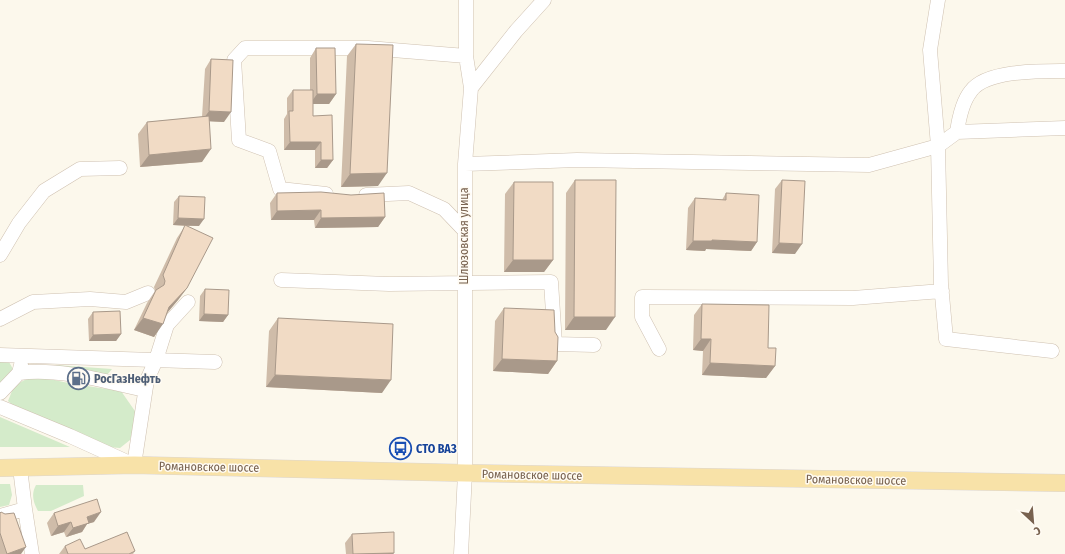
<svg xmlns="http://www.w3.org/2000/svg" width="1065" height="554" font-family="'Fira Sans Condensed',sans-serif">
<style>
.green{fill:#d4ebca}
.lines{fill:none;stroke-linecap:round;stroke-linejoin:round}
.minor-casing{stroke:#cfc1b1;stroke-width:15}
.major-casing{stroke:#dcd6d1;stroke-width:18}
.minor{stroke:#fff;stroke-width:14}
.major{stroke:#f8e2a8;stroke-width:17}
.wall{fill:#cfbca9}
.shaded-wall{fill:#a9998a}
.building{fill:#f1dbc5;stroke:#a9998a}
.labels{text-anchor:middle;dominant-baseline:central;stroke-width:3;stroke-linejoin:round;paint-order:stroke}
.street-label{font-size:12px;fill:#78624f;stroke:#fffbf3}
.service-label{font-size:12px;font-weight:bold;fill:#4e5e75;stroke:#fffbf3;text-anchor:start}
.transit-label{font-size:12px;font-weight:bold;fill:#164399;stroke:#fffbf3;text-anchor:start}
</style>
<rect width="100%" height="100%" fill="#fcf8ec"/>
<!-- green -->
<path class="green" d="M0 360 9 362 13 369 0 386Z
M56 365 112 369 107 375 51 369Z
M30 377 45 378 73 384 121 391 137 414 130 440 120 448 96 446 16 408 8 401 14 386Z
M0 417 70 447H0Z
M0 484H10L12 495 9 505 0 507Z
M36 485H83L84 496 51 511H38C33 502 31 494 36 485Z"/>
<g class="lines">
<defs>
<path id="minor" d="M471 88 516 31 544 0
M957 132C959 118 962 102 971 91 986 70 1041 71 1065 71
M465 164 577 160 869 165 938 146 930 50 938 0
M326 194 280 189 269 151 239 140 234 60 245 48H368L466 56
M366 195 409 193 444 209 465 231
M0 255 19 223 44 191 80 169 120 168
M281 280 389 284 551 282 555 344 594 345
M0 319 33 302 90 299 126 302 148 293
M659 349 642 317V297L853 298 942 291
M1052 351 946 339 941 284 938 146 957 132 1065 128
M0 355 215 362
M19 373C57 367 108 382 145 390
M0 393 19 373 21 365
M0 407 70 436 134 465 147 380 156 360 167 325 188 302
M25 509 32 554
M0 516 25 509 20 468
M461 554 465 473V164L471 88 466 56V0"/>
<path id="major" d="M0 468 134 465 465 473 1065 483"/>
</defs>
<!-- minor casing -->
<use href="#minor" class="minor-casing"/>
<!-- major casing -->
<use href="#major" class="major-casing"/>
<!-- minor -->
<use href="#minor" class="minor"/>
<!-- major -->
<use href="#major" class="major"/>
</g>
<!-- wall -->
<path class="wall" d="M356 44 378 186 341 187 347 56Z
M316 48 336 94 329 104H313V116L333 160 327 168H315V150H284V119L287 114V98L293 90H310V58Z
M211 59 224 122 209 121 202 162 140 167 138 134 147 122 202 117 205 69Z
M575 180 606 330H565L566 193Z
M782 180 795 254 772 253 775 189Z
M514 182 553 260 544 272H504L505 194Z
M277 193 385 217 378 227 315 228 314 220H271L270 203Z
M726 193 757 242 751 251 706 249 705 251 686 250 688 208 695 198 722 200Z
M179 196 199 226H186L187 288 178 300 168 312 154 337 134 330 147 303 155 291 154 287 177 238 185 226 173 225 174 202Z
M205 289 228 315 223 322 199 321 200 296Z
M702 304 768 348 775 366 766 378 702 375 703 351 693 350 694 315Z
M504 308 557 361 548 374 493 371 495 321Z
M93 312 121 334 116 341H89L88 319Z
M278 318 382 393 266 387 269 331Z
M0 513 21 554H0Z
M54 513 94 522 87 524 82 532 66 537 64 532 51 536 47 523Z
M352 534 393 554H346L345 543Z
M65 546 85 549 135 551 133 554H59Z"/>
<!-- shaded-wall -->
<path class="shaded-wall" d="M317 94H336L329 104H310Z
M209 111 231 112 224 122 202 121Z
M290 142H321L315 150H284Z
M211 149 202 162 140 167 149 155Z
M321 160H333L327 168H315Z
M387 173 378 186 341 187 350 174Z
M321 210 314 220H271L277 211Z
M385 217 378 227 315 228 321 218Z
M178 218 204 219 199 226 173 225Z
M712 240 757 242 751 251 706 249 705 251 686 250 693 241Z
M779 243 802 244 795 254 772 253Z
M513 260H553L544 272H504Z
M187 288 178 300 161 320 169 307Z
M204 314 228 315 223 322 199 321Z
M574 317H615L606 330H565Z
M143 318 163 324 154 337 134 330Z
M121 334 116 341H89L93 335Z
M701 339H711L703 351 693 350Z
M502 359 557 361 548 374 493 371Z
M710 363 775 366 766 378 702 375Z
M275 375 391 380 382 393 266 387Z
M101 512 94 522 87 524 82 532 66 537 73 528 87 517Z
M71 522 64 532 51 536 58 526Z
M26 547 21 554H7Z
M394 553 393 554H353Z"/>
<!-- building -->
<path class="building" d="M356 44 393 45 387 173 350 174Z
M316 48H335L336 94H317Z
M211 59 233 60 231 112 209 111Z
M293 90H313V116L332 115 333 160H321V142H290L289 111H293Z
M209 116 211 149 149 155 147 122Z
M575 180H616L615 317H574Z
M782 180 805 181 802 244 779 243Z
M514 182H553V260H513Z
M321 192 351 195 384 193 385 217 321 218V210L277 211V193Z
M726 193 759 195 757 242 712 240V241H693L695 198 726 200Z
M179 196 205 197 204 219 178 218Z
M185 225 213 238 187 288 169 307 163 324 143 318 156 290 164 285 165 281 163 275Z
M205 289 229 290 228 315 204 314Z
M702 304 769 305 768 348H776L775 366 710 363 711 339H701Z
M504 308 554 310 555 332 558 337 557 361 502 359Z
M120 311 121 334 93 335V312Z
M278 318 393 324 391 380 275 375Z
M97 499 101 512 87 517 89 523 73 528 71 522 58 526 54 513Z
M1 512 5 514 14 513 26 547 7 554 0 533V513Z
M127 532 135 551 129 554H68L65 546 80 539 85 549Z
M394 532V553L353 554 352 534Z"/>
<!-- icons -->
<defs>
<symbol id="fuel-ring" viewBox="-11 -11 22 22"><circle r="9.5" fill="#fffbf3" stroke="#5c6f8a" stroke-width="1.5"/><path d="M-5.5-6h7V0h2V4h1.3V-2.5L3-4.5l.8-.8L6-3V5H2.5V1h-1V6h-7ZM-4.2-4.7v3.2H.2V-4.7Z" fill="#5c6f8a"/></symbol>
<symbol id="bus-ring" viewBox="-11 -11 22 22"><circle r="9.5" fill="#fffbf3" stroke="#1a4fb4" stroke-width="1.5"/><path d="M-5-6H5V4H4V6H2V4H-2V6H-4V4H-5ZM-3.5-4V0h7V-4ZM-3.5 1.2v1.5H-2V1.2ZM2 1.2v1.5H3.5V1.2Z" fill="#1a4fb4"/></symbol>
</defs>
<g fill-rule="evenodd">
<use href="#fuel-ring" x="66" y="366" width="25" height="25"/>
<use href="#bus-ring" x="388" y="436" width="25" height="25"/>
</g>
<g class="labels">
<!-- street labels -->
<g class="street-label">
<text transform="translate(464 236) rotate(-90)">Шлюзовская улица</text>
<text transform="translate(209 467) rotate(1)">Романовское шоссе</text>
<text transform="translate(532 475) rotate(1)">Романовское шоссе</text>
<text transform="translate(856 480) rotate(1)">Романовское шоссе</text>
</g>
<!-- service labels -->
<g class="service-label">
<text x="94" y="379">РосГазНефть</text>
</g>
<!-- transit labels -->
<g class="transit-label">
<text x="416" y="449">СТО ВАЗ</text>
</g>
</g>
<!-- north arrow -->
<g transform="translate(1033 522) rotate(154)" stroke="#fffbf3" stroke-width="3" paint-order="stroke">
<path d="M0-3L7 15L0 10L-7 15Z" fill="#78624f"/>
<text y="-6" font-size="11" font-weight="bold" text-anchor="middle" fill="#78624f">С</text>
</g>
</svg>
